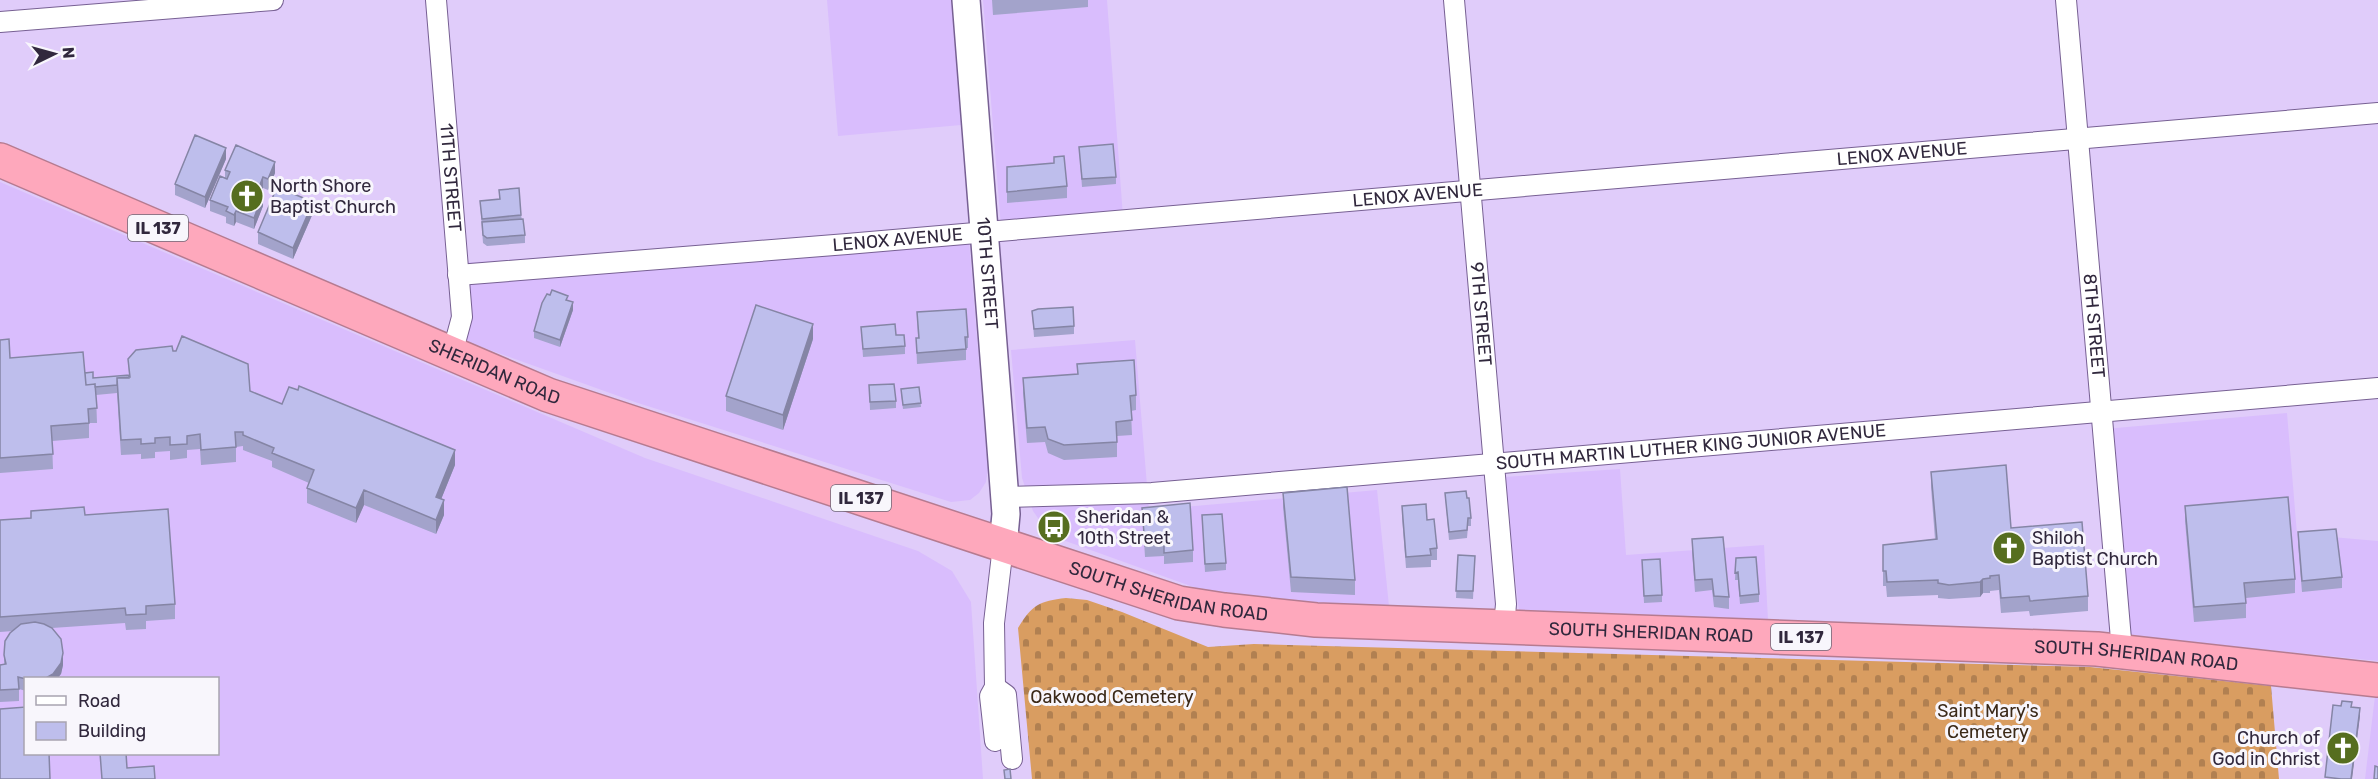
<svg xmlns="http://www.w3.org/2000/svg" width="2378" height="779" font-family="Rubik,sans-serif">
<style>
.built{fill:#d9bdfd;fill-rule:evenodd}
.cemetery{fill:url(#cemetery-stones)}
.lines{fill:none;stroke-linecap:round;stroke-linejoin:round}
.street-casing{stroke:#776093;stroke-width:22}
.secondary-casing{stroke:#776093;stroke-width:30}
.highway-casing{stroke:#b67b90;stroke-width:36}
.street{stroke:#fff;stroke-width:20}
.secondary{stroke:#fff;stroke-width:27}
.highway{stroke:#fea8bc;stroke-width:33}
.wall{fill:#a3a3cb}
.shaded-wall{fill:#8585a5}
.building{fill:#bebeec;stroke:#8585a5;stroke-width:1.5}
.labels{text-anchor:middle;dominant-baseline:central;stroke-width:6;stroke-linejoin:round;paint-order:stroke}
.shield{fill:#f8f6fc;stroke:#6d6676;stroke-width:1.5}
.shield-label{font-size:16px;font-weight:bold;fill:#31283d}
.street-label{font-size:18px;fill:#31283d;stroke:#f8f6fc}
.poi-label{font-size:18px;fill:#31283d;stroke:#f8f6fc;text-anchor:start}
.park-label{font-size:18px;fill:#3b2918;stroke:#f8f6fc}
</style>
<defs>
<pattern id="cemetery-stones" width="16" height="16" patternUnits="userSpaceOnUse" patternTransform="scale(1.5)"><rect width="16" height="16" fill="#d99d61"/><path d="M2 7V4a2 2 0 0 1 4 0v3zM10 15v-3a2 2 0 0 1 4 0v3z" fill="#b18051"/></pattern>
</defs>
<rect width="100%" height="100%" fill="#e0ccfa"/>
<!-- built -->
<path class="built" d="M827 0H951L961 125 838 136Z
M983 0H1107L1123 217 1001 227Z
M0 182 645 458 918 551 952 571 971 602 983 779H0ZM26 678H218V754H26Z
M968 229 988 470 986 482 979 493 970 500 951 502 638 403 465 341 460 263Z
M1135 340 1149 510 1377 490 1389 606 1224 598 1060 539 1047 531 1033 511 1022 478 1011 350Z
M2287 413 2297 534 2378 541V661L2111 634 2093 430Z
M1620 469 1626 555 1764 545 1768 620 1519 611 1504 477Z
M2375 696H2378V779H2365Z"/>
<!-- cemetery -->
<path class="cemetery" d="M1066 598 1087 600 1122 612 1208 647 1254 644 2090 667 2271 686 2279 779H1032L1018 628C1032 605 1039 601 1066 598Z"/>
<g class="lines">
<defs>
<g id="street">
<path id="s1" d="M436 0 462 317 452 354"/>
<path id="s2" d="M1454 0 1506 604 1504 627"/>
<path id="s3" d="M2066 0 2122 651"/>
<path d="M0 22 273 0"/>
<path id="s4" d="M458 275 847 244 2378 113"/>
<path id="s5" d="M1005 497 1152 493 2378 388"/>
<path d="M995 687 1006 695 1012 759"/>
<path d="M995 741 990 696 995 687 994 623 1003 546"/>
</g>
<g id="secondary">
<path id="s6" d="M966 0 999 421 1006 514 1003 546"/>
</g>
<g id="highway">
<path id="s7" d="M0 160 548 395 1179 603 1224 610 1316 620 2097 649 2378 680"/>
</g>
</defs>
<!-- street casing -->
<use href="#street" class="street-casing"/>
<!-- secondary casing -->
<use href="#secondary" class="secondary-casing"/>
<!-- highway casing -->
<use href="#highway" class="highway-casing"/>
<!-- street -->
<use href="#street" class="street"/>
<!-- secondary -->
<use href="#secondary" class="secondary"/>
<!-- highway -->
<use href="#highway" class="highway"/>
</g>
<!-- wall -->
<path class="wall" d="M992 0H1088V7L993 15Z
M1079 147 1116 177V184L1082 187Z
M1054 157 1067 186V198L1007 203V167L1054 163Z
M226 159 205 208 175 195V184Z
M225 170 275 173 268 190 263 188 261 194 263 206 254 229 236 222 234 226 226 223V217L210 211V200L225 178Z
M499 190 521 215 525 235V243L487 246 483 243 480 201 499 199Z
M313 213 293 259 258 244V232Z
M568 300 573 310 560 347 534 338V331Z
M1032 311 1074 326V334L1034 337Z
M917 312 968 337V348H966V360L917 364 916 338H918Z
M861 327 896 335 905 346V354L863 357Z
M813 339 783 430 726 411V396Z
M0 340 10 358 85 373 93 378 129 375 128 359 173 351 250 391 282 404 455 465 441 499 444 515 436 534 364 505 356 523 307 503V488L309 483 272 467V461L243 450V446L236 447V462L201 465 200 449 187 450V458L170 460V451L155 452V458L141 459V454L121 455 117 393 96 395 97 423H89V438L52 441 53 469 0 473Z
M1077 364 1136 395V410L1131 411 1132 435 1117 436V457L1064 460 1048 453 1045 442 1027 443 1023 393V378L1077 374Z
M869 385 896 401V408L870 410Z
M919 387 921 407 903 409 901 393Z
M1931 472 2011 528 2088 596V611L2030 616 2029 611 2001 613 1999 590 1990 591V593H1983L1980 597 1949 599 1938 598V595L1887 597 1886 586H1883V545L1935 539 1931 487Z
M1283 493 1355 580V595L1291 592 1283 507Z
M1445 493 1467 498 1471 518V526H1468L1467 538 1449 540Z
M1402 506 1427 520 1437 548V560H1431V567L1406 568 1402 517Z
M2185 506 2295 579V593L2246 598V618L2194 622 2185 521Z
M1142 508 1193 550V562L1164 564V556L1145 557Z
M85 515 175 604V619L146 621V629L126 630 125 623 52 628 63 665 61 674 26 678V691L19 689V701L0 702V665L4 664V655L13 631 0 632V520Z
M1202 515 1226 563V570L1205 572Z
M2298 532 2342 577V588L2302 592 2298 544Z
M1692 539 1729 597V609L1714 607 1712 590 1695 592 1692 551Z
M1458 555 1475 556 1473 599 1456 598Z
M1736 558 1759 594V602L1740 604 1738 580H1735Z
M1642 560 1662 595V602L1644 603Z"/>
<!-- shaded-wall -->
<path class="shaded-wall" d="M226 148V159L205 208V197Z
M275 162V173L268 190V179Z
M263 177V188L257 203V192Z
M263 194V206L254 229V218Z
M313 202V213L293 259V248Z
M236 211V222L234 226V215Z
M573 302V310L560 347V340Z
M813 324V339L783 430V415Z
M455 450V465L436 512V497Z
M364 490V505L356 523V508Z
M444 500V515L436 534V520Z
M1983 579V593L1980 597V582Z
M63 653V665L61 674 58 678H46Z
M2360 708V716L2352 779H2351Z"/>
<!-- building -->
<path class="building" d="M195 135 226 148 205 197 175 184Z
M1113 144 1116 177 1082 179 1079 147Z
M236 145 275 162 268 179 263 177 257 192 263 194 254 218 236 211 234 215 226 211 228 207 210 200 220 176 227 179 230 172 225 170Z
M1064 156 1067 186 1007 192V167L1054 163V157Z
M277 187 313 202 293 248 258 232Z
M519 188 521 215 482 219 480 201 500 199 499 190Z
M523 219 525 235 487 238 483 235 482 222Z
M552 290 568 296 566 300 573 302 560 340 534 331 542 303 547 294 550 295Z
M756 305 813 324 783 415 726 396Z
M1073 307 1074 326 1034 329 1032 311 1038 309Z
M966 309 968 337H965L966 349 917 353 916 338H919L917 312Z
M895 324 896 335H904L905 346 863 349 861 327Z
M182 336 248 364 250 391 282 404 289 387 298 390 299 386 455 450 436 497 444 500 436 520 364 490 356 508 307 488 314 470 272 453 274 448 243 435V432H235L236 447 201 450 200 434 187 436V444L170 445V437L155 438V443L141 444V439L121 440 117 378 130 377 128 359 136 350 172 346 173 351H176Z
M9 339 10 358 83 352 86 385 95 384 97 408 88 409 89 423 51 426 53 454 0 458V340Z
M1134 360 1136 395 1130 396 1132 420 1116 422 1117 442 1064 445 1048 439 1045 427 1027 428 1023 378 1078 374 1077 364Z
M93 372V378L129 375V378H117V385L95 387V384L86 385 85 373Z
M894 384 896 401 870 402 869 385Z
M919 387 921 403 903 405 901 389Z
M2006 465 2011 528 2082 522 2088 596 2030 601 2029 596 2001 598 1999 575 1990 576V578L1983 579 1980 582 1949 585 1938 583V580L1887 582 1886 571H1883V545L1937 539 1931 472Z
M1347 487 1355 580 1291 577 1283 493Z
M1466 491 1467 498H1469L1471 518H1468L1467 530 1449 532 1445 493Z
M2288 497 2295 579 2244 583 2246 603 2194 607 2185 506Z
M1190 503 1193 550 1164 553V544L1145 546 1142 508Z
M1426 504 1427 520 1434 519 1437 548 1430 549 1431 555 1406 557 1402 506Z
M84 507 85 515 168 509 175 604 146 606V614L126 615 125 608 0 617V520L31 518V511Z
M1222 514 1226 563 1205 564 1202 515Z
M2336 529 2342 577 2302 581 2298 532Z
M1723 537 1729 597 1714 596 1712 579 1695 580 1692 539Z
M1458 555 1475 556 1473 591H1456Z
M1756 557 1759 594 1740 596 1738 572 1735 573 1736 558Z
M1660 559 1662 595 1644 596 1642 560Z
M35 622 44 624 52 628 61 639 63 653 61 663 53 674 46 678H26V679L18 677 19 689 0 690V665L6 664 4 655 5 641 10 633 21 624Z
M2342 701 2352 702 2351 707 2360 708 2351 779H2341L2325 777 2333 705 2341 706Z
M26 707V753H49L50 779H0V709Z
M100 753H126L127 768 154 766 155 779H102Z
M2375 766 2378 767V779H2374Z
M1010 769 1011 779H1005L1004 770Z"/>
<!-- icons -->
<defs>
<symbol id="church-disc" viewBox="-11 -11 22 22"><circle r="9.5" fill="#566e1f" stroke="#f8f6fc"/><path d="M-1.2-6h2.4v3.5h3.3v2.4h-3.3V6h-2.4V-.1h-3.3v-2.4h3.3Z" fill="#fff"/></symbol>
<symbol id="bus-disc" viewBox="-11 -11 22 22"><circle r="9.5" fill="#566e1f" stroke="#f8f6fc"/><path d="M-5-6H5V4H4V6H2V4H-2V6H-4V4H-5ZM-3.5-4V0h7V-4ZM-3.5 1.2v1.5H-2V1.2ZM2 1.2v1.5H3.5V1.2Z" fill="#fff"/></symbol>
</defs>
<g fill-rule="evenodd">
<use href="#church-disc" x="228" y="177" width="38" height="38"/>
<use href="#bus-disc" x="1035" y="508" width="38" height="38"/>
<use href="#church-disc" x="1990" y="529" width="38" height="38"/>
<use href="#church-disc" x="2324" y="729" width="38" height="38"/>
</g>
<g class="labels">
<!-- shield labels -->
<g class="shield">
<rect x="128" y="215" width="60" height="26" rx="4.5"/>
<rect x="831" y="485" width="60" height="26" rx="4.5"/>
<rect x="1771" y="624" width="60" height="26" rx="4.5"/>
</g>
<g class="shield-label">
<text x="158" y="228">IL 137</text>
<text x="861" y="498">IL 137</text>
<text x="1801" y="637">IL 137</text>
</g>
<!-- street labels -->
<g class="street-label">
<text stroke="none"><textPath href="#s4" startOffset="1449">LENOX AVENUE</textPath></text>
<text stroke="none"><textPath href="#s1" startOffset="178">11TH STREET</textPath></text>
<text stroke="none"><textPath href="#s4" startOffset="963">LENOX AVENUE</textPath></text>
<text stroke="none"><textPath href="#s4" startOffset="441">LENOX AVENUE</textPath></text>
<text stroke="none"><textPath href="#s6" startOffset="274">10TH STREET</textPath></text>
<text stroke="none"><textPath href="#s2" startOffset="315">9TH STREET</textPath></text>
<text stroke="none"><textPath href="#s3" startOffset="327">8TH STREET</textPath></text>
<text stroke="none"><textPath href="#s7" startOffset="538">SHERIDAN ROAD</textPath></text>
<text stroke="none"><textPath href="#s5" startOffset="688">SOUTH MARTIN LUTHER KING JUNIOR AVENUE</textPath></text>
<text stroke="none"><textPath href="#s7" startOffset="1248">SOUTH SHERIDAN ROAD</textPath></text>
<text stroke="none"><textPath href="#s7" startOffset="1734">SOUTH SHERIDAN ROAD</textPath></text>
<text stroke="none"><textPath href="#s7" startOffset="2220">SOUTH SHERIDAN ROAD</textPath></text>
</g>
<!-- poi labels -->
<g class="poi-label">
<text x="270" y="186">North Shore<tspan x="270" dy="21">Baptist Church</tspan></text>
<text x="1077" y="517">Sheridan &amp;<tspan x="1077" dy="21">10th Street</tspan></text>
<text x="2032" y="538">Shiloh<tspan x="2032" dy="21">Baptist Church</tspan></text>
<text x="2320" y="738" text-anchor="end">Church of<tspan x="2320" dy="21">God in Christ</tspan></text>
</g>
<!-- park labels -->
<g class="park-label">
<text x="1112" y="697">Oakwood Cemetery</text>
<text x="1988" y="711">Saint Mary's<tspan x="1988" dy="21">Cemetery</tspan></text>
</g>
</g>
<!-- legend -->
<rect x="24" y="677" width="195" height="78" fill="#f8f6fc" stroke="#a8a4b0" stroke-width="1.5"/>
<rect x="36" y="696" width="30" height="9" fill="#ffffff" stroke="#a8a4b0" stroke-width="1.5"/>
<text x="78" y="707" font-size="18" fill="#31283d">Road</text>
<rect x="36" y="722" width="30" height="18" fill="#bebeec" stroke="#a8a4b0" stroke-width="1.5"/>
<text x="78" y="737" font-size="18" fill="#31283d">Building</text>
<!-- north arrow -->
<g transform="translate(54 54) rotate(85)" stroke="#f8f6fc" stroke-width="4.5" paint-order="stroke">
<path d="M0-4.5L10 22L0 15L-10 22Z" fill="#31283d"/>
<text y="-9" font-size="16" font-weight="bold" text-anchor="middle" fill="#31283d">N</text>
</g>
</svg>
